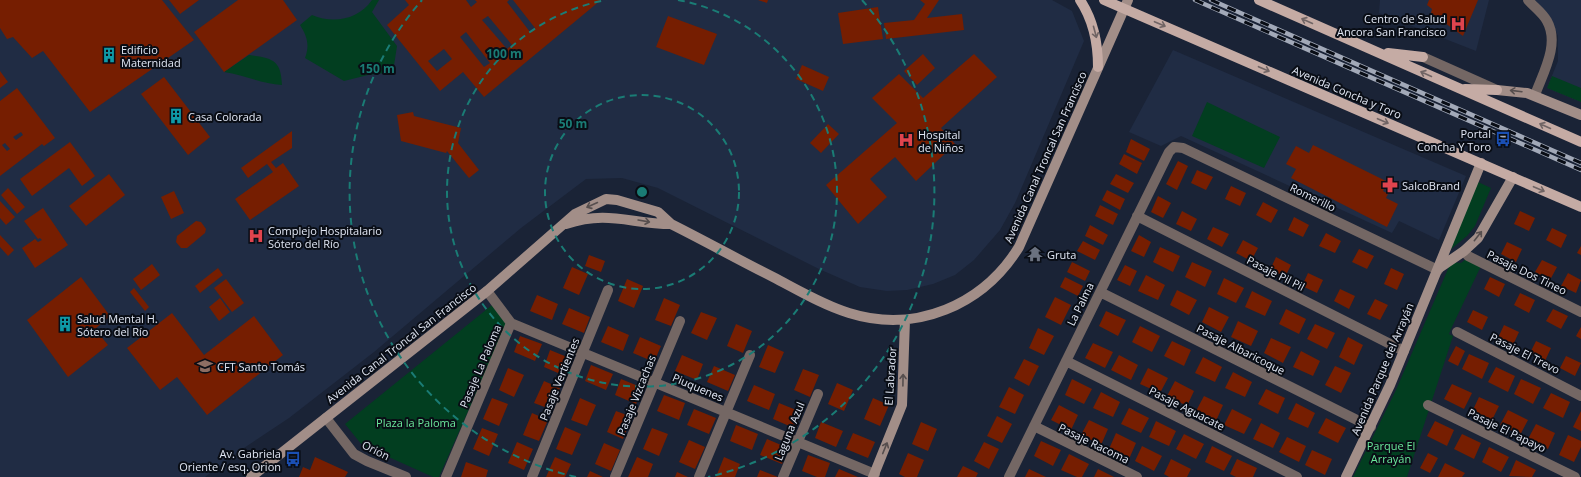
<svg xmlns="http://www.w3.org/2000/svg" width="1581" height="477" font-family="'Open Sans',sans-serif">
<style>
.built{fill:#202c44}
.green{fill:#023e20}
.building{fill:#761e01;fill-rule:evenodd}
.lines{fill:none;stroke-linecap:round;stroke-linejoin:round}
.street{stroke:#746764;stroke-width:10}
.secondary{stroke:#a28e88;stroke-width:10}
.primary{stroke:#c5aba4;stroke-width:10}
.rail-casing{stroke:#a2a9b8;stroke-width:4.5}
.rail{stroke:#090d15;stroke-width:3;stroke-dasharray:9;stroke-linecap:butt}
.oneway{stroke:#706464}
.oneway2{stroke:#564e4e}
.ring{fill:none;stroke:#1a7c75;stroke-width:2;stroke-dasharray:7 5}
.labels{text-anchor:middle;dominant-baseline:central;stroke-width:4;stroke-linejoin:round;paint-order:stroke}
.poi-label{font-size:11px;fill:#e1e7f4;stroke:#090d15;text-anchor:start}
.street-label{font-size:11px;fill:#e1e7f4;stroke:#090d15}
.park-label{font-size:11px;fill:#6be99c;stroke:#090d15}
.centre{fill:#1a7c75;stroke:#090d15;stroke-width:2}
.ring-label{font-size:12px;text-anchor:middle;font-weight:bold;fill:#1a7c75;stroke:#090d15;stroke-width:4;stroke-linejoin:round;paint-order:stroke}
</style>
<rect width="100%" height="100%" fill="#1a2336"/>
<!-- built -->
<path class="built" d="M0 0H1052L1072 11 1084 41 1015 203 1000 230 974 260 955 275 933 284 907 290 887 291 860 287 819 269 658 188 622 178 586 179 521 228 374 352 289 418 232 456 205 477H0Z
M1380 0H1489L1476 51 1379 13Z
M1533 0H1581V102L1547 88 1558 61V36L1550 17Z
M1173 50 1466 176 1439 240 1399 221 1392 233 1181 136 1161 146 1129 132Z"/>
<!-- green -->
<path class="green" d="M372 0H379L372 12 397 46 393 72 368 75 344 81 305 58C310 45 307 36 300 25L312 15C333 24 358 20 372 0Z
M249 55C273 58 281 60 282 85 262 84 244 75 224 72Z
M1552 76 1581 88V102L1547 88Z
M1207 102 1280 137 1264 168 1192 136Z
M1478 182 1491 188 1475 226 1467 236 1450 250Z
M1467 258 1481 266 1451 329 1449 334 1453 336 1407 477H1353L1396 390 1451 262 1461 263Z
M492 305 507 323 439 477H433L362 445 345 424Z"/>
<!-- building -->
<path class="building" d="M0 0H162L194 40 90 112 43 51 32 58 13 37 7 39 0 28Z
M169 0H199L180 14Z
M238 0H283L297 20 224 72 194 32Z
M405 0H466L471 7 477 2 475 0H509L507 2 530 32 535 28 513 0H601L484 97 463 72 440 91 387 25 409 5ZM488 16 512 45 507 49 482 20ZM466 32 490 63 484 67 460 37ZM444 49 452 59 437 71 428 61Z
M758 0H768L767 3Z
M920 0H939L927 18 962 14 964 30 886 39 884 23 914 20 925 4Z
M1429 0H1478L1463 36 1431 13 1432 9 1427 5Z
M878 7 883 39 843 44 838 13Z
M668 16 717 34 704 65 656 47Z
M923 54 935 68 917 85 904 71Z
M974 54 997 77 941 128 955 144 916 181 895 157 870 179 887 197 858 224 826 185 897 123 872 98 899 74 923 98Z
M802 65 829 77 823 91 796 79Z
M0 71 8 82 0 88Z
M164 77 210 137 188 155 141 94Z
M17 88 55 138 44 146 42 144 0 176V101ZM21 132 23 135 16 140 13 137ZM5 143 10 149 7 151 2 145Z
M413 112 414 116 461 128 458 143 479 170 469 178 447 151 446 153 401 141 397 115Z
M828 124 839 134 821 153 810 143Z
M292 131V148L271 162 276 168 283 163 299 186 250 220 235 199 273 172 267 164 248 178 241 168Z
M1131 139 1150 149 1144 161 1126 152Z
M70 142 95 176 82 186 69 168 32 196 20 179Z
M1313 145 1388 182 1383 191 1388 194 1386 198 1398 204 1387 227 1291 178 1296 169 1286 164 1296 146 1309 153Z
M1124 154 1142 163 1137 174 1119 164Z
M1178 161 1188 166 1177 190 1166 184Z
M1197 170 1213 177 1206 190 1191 183Z
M109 174 125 195 86 226 69 206Z
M1116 174 1134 183 1128 193 1110 184Z
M1231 186 1246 193 1240 206 1225 199Z
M8 188 25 207 17 214 1 195Z
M1107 190 1125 199 1120 210 1102 200Z
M174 191 184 213 171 219 161 197Z
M1158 196 1171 203 1163 218 1151 212Z
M0 201 15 217 6 225 0 218Z
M1263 202 1278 210 1271 223 1256 215Z
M1100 205 1118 214 1113 225 1095 216Z
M43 208 68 245 35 268 22 248 35 239 38 242 42 240 40 238 38 239 24 221Z
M1182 211 1197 219 1191 231 1176 224Z
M1520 211 1535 218 1529 231 1514 224Z
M1294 217 1309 225 1303 237 1288 230Z
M196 221 201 222 206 229 205 233 187 248H181L176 242 177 236Z
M1090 225 1108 235 1103 245 1085 236Z
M1213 227 1229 234 1222 247 1207 239Z
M1552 228 1567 235 1561 248 1546 240Z
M1326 233 1341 241 1335 253 1319 246Z
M0 235 14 250 8 256 0 247Z
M1139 235 1151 242 1144 257 1131 251Z
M1243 240 1258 248 1251 261 1236 253Z
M1083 241 1100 250 1095 260 1077 251Z
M1507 242 1522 249 1516 262 1501 254Z
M1581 246V255L1577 253Z
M1160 247 1180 256 1173 272 1153 262Z
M1359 249 1374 256 1367 269 1352 262Z
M589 255 605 261 601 272 585 266Z
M1276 257 1291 265 1285 277 1270 270Z
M1542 260 1557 267 1550 280 1535 272Z
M1072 262 1090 271 1085 281 1067 272Z
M1192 262 1212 271 1205 287 1185 277Z
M152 264 160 275 141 290 133 279Z
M1125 265 1137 271 1130 286 1117 280Z
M572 267 588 274 579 295 563 288Z
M218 268 223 275 200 293 195 286Z
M1391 268 1404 274 1397 290 1384 284Z
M1308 273 1323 280 1317 293 1302 286Z
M1568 273 1581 280 1576 293 1561 286Z
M1146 275 1165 285 1158 300 1138 291Z
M81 277 110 316 95 329 108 345 68 377 27 320Z
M1065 277 1083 286 1078 296 1060 287Z
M1490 277 1505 284 1499 297 1484 289Z
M1224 278 1244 288 1236 303 1217 294Z
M226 279 244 303 232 312 214 288Z
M627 279 643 286 634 308 618 301Z
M134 288 149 307 145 311 130 292Z
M1340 289 1355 296 1349 309 1334 301Z
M1177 290 1197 300 1189 315 1170 305Z
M1252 291 1272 301 1265 316 1245 307Z
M1520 293 1535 300 1529 313 1514 305Z
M537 295 558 304 552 320 530 311Z
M1055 297 1071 305 1061 325 1045 317Z
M220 298 230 312 219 321 209 307Z
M664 298 680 305 671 326 655 320Z
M1375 299 1388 305 1380 320 1367 314Z
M1209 307 1229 317 1221 332 1202 322Z
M569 308 590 317 584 333 562 324Z
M1286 309 1306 319 1299 334 1279 324Z
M1553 309 1568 316 1561 329 1546 321Z
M1473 310 1488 317 1482 330 1467 322Z
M1106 311 1126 320 1118 336 1099 326Z
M701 312 717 318 707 340 691 333Z
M172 313 204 355 254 316 283 355 207 415 177 377 160 390 127 348Z
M1238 321 1258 331 1251 346 1231 337Z
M736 324 752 331 743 353 727 346Z
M1315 324 1335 333 1327 349 1307 339Z
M1504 325 1519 332 1513 345 1498 338Z
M608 326 629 335 623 351 601 342Z
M1140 326 1160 336 1152 352 1132 342Z
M1581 327V339L1576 336Z
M1038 328 1054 336 1044 355 1029 348Z
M520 336 542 344 535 361 514 352Z
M640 337 661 346 654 362 633 353Z
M1348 337 1363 345 1354 365 1339 357Z
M1271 338 1291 347 1283 363 1264 353Z
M1172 341 1191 350 1184 366 1164 356Z
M1536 341 1551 348 1545 361 1530 353Z
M1093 343 1113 352 1105 368 1085 358Z
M768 345 784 352 775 373 759 367Z
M1456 346 1465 351 1458 366 1448 361Z
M550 350 572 359 565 376 544 367Z
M1301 351 1320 361 1313 376 1293 367Z
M1469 354 1489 363 1482 379 1462 369Z
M682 355 703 364 697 380 675 371Z
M1119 355 1138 365 1131 380 1111 370Z
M1566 356 1581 363 1575 376 1560 368Z
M1203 357 1222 367 1215 382 1195 373Z
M1024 359 1039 366 1029 386 1014 378Z
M591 365 613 374 606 390 585 381Z
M714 366 735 375 728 391 707 382Z
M1335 366 1351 373 1341 393 1325 385Z
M1496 367 1515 376 1508 392 1488 382Z
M508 368 524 375 514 397 499 390Z
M1148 368 1168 378 1160 393 1140 384Z
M803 369 819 375 810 397 794 390Z
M1233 372 1252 382 1245 397 1225 388Z
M621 379 643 388 636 404 615 395Z
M1072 379 1092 389 1084 404 1065 395Z
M1521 379 1541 388 1533 404 1514 394Z
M544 381 560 388 550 409 534 403Z
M1175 381 1194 391 1187 406 1167 396Z
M837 383 853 390 844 411 828 404Z
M1452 384 1472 393 1464 409 1444 399Z
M754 385 775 394 769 410 747 401Z
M1009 387 1024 395 1015 414 999 407Z
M1266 389 1285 398 1278 414 1258 404Z
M1101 392 1120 402 1113 417 1093 408Z
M1551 393 1570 402 1563 418 1543 408Z
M664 395 685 403 679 420 657 411Z
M1204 396 1223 405 1216 421 1196 411Z
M1479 397 1499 406 1491 422 1472 412Z
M492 398 508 404 499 426 483 419Z
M580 398 596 405 587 426 571 420Z
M873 398 889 405 880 426 864 419Z
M779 403 801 412 794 428 773 419Z
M1296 403 1315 413 1308 428 1288 419Z
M1059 405 1078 415 1071 430 1051 420Z
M1129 408 1149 418 1141 433 1121 424Z
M694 409 716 418 709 434 687 425Z
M1232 409 1252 419 1244 434 1224 425Z
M1508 410 1528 420 1520 435 1500 425Z
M616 411 632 417 623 439 607 432Z
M1581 411V431L1573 427Z
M532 413 548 420 539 441 523 435Z
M997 416 1012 424 1002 443 987 436Z
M1326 418 1346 428 1338 443 1318 433Z
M1089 420 1108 429 1101 445 1081 435Z
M1156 421 1176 431 1169 446 1149 437Z
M1435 421 1454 430 1447 446 1427 436Z
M821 422 843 431 836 447 815 438Z
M921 422 937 429 928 451 912 444Z
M1261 423 1280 433 1273 448 1253 439Z
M1536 424 1555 433 1548 449 1528 439Z
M736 425 758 434 752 450 730 441Z
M565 427 581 434 572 455 556 449Z
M482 428 498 434 489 456 473 449Z
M652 428 668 434 659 456 643 449Z
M853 433 875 442 868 458 846 449Z
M1116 433 1136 443 1129 459 1109 449Z
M1184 434 1204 444 1196 459 1176 449Z
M1462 434 1481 443 1474 459 1454 449Z
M1568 435 1581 441V447L1574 462 1559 455Z
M1287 437 1306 446 1299 462 1279 452Z
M767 439 788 448 782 464 760 455Z
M689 440 705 447 695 469 679 462Z
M1041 441 1061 450 1053 466 1034 456Z
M517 442 533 449 524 470 508 463Z
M984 442 999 449 989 469 974 461Z
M604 443 620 450 611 471 595 464Z
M1142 446 1162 456 1154 471 1135 461Z
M1212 446 1232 456 1224 471 1205 462Z
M1489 447 1509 457 1501 472 1482 462Z
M1312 450 1332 459 1325 475 1305 465Z
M908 453 924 460 917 477H905L899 474Z
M1428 453 1438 458 1430 473 1420 468Z
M1069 454 1089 464 1082 477H1077L1061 470Z
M808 455 830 463 825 477H817L802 471Z
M315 457 348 472 345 477H299L303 467 310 470Z
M555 457 571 464 565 477H546Z
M637 457 653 464 648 477H628Z
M724 457 740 464 735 477H716Z
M1171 459 1191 469 1187 477H1169L1164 474Z
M1237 459 1257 468 1253 477H1236L1230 474Z
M1516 460 1536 470 1532 477 1509 476Z
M466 462 488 470 486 477H461Z
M1445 463 1465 473 1462 477H1438Z
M963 466 978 473 976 477H957Z
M839 469 858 477H835Z
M1029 469 1046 477H1025Z
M1098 469 1114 477H1094Z
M760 470 778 477H757Z
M590 471 603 477H587Z
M677 472 688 477H675Z"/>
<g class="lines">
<!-- street -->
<path class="street" d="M1528 0C1534 7 1542 12 1547 21 1560 44 1543 73 1535 95
M1423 57 1497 90
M1137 216 1404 351
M1464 251 1468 256 1581 312
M487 291 511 323
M1100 292 1371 427
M511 323 875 474
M1457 332 1581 396
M1066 361 1297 477
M1428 405 1575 477
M326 418 354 454 367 461 406 477
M1034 426 1137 477
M446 477 511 323
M532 477 608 290
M615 477 680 321
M699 477 750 355
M783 477 818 394
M1009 477 1169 152 1174 147 1183 148 1438 270"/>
<!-- secondary -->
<path class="secondary" d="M1497 90 1527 93 1581 115
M566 224C608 210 631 224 671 224
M1439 268 1464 251 1478 238 1513 177
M251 477 487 291 575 214 606 199 617 200 658 212 671 224C705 241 739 260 773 277 798 290 823 305 849 313 916 334 983 305 1019 247L1128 0
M873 477 902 405 905 320
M1346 477 1390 385 1481 163"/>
<!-- primary -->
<path class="primary" d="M1080 0C1094 21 1098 43 1098 67
M1104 0 1581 207
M1259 0 1581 142
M1388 53 1423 57
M1465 89 1497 90"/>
<defs>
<path id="rail" d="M1195 0 1581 170
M1211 0 1581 163"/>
</defs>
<!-- rail casing -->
<use href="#rail" class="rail-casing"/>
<!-- rail -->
<use href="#rail" class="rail"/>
</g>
<!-- one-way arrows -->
<defs><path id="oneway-shaft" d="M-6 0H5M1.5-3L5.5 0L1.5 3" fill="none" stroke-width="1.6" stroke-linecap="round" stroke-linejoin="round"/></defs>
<g class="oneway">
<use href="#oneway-shaft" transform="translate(1307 21) rotate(-156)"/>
<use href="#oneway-shaft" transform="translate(1160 24) rotate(23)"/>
<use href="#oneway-shaft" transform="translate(1095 32) rotate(75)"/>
<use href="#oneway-shaft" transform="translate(1264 69) rotate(23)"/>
<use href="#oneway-shaft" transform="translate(1426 74) rotate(-156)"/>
<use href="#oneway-shaft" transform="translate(1383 121) rotate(23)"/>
<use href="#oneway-shaft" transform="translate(1545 126) rotate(-156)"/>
<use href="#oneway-shaft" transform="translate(1539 189) rotate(23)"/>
</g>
<g class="oneway2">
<use href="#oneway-shaft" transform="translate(1516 91) rotate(-173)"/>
<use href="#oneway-shaft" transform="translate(592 205) rotate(156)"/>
<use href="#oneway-shaft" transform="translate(644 221) rotate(10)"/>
<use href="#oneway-shaft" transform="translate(1478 236) rotate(-52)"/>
<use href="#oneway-shaft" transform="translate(903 380) rotate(-89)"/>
<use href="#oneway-shaft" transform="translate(885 448) rotate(-68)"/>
</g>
<!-- distance rings -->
<g class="ring">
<circle cx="642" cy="192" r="97"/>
<path d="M678 0A195 195 0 1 1 606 0"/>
<path d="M576 477A292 292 0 0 1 422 0M862 0A292 292 0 0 1 708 477"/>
</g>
<!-- icons -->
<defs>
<symbol id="hospital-bare" viewBox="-9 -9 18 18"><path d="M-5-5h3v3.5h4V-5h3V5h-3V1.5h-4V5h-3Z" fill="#e0444e" stroke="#090d15" stroke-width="2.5" paint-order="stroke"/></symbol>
<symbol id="building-bare" viewBox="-9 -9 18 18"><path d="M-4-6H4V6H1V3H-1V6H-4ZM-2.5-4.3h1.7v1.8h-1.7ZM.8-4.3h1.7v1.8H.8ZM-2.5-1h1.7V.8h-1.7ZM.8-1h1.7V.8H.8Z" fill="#0f9aa8" stroke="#090d15" stroke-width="2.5" paint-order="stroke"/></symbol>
<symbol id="bus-bare" viewBox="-9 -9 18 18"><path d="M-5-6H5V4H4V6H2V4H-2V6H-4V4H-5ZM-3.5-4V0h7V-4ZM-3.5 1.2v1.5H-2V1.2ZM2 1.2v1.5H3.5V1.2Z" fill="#1a4fb4" stroke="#090d15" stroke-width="2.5" paint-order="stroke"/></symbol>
<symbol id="pharmacy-bare" viewBox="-9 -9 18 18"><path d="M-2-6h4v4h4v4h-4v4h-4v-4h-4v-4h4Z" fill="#e0444e" stroke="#090d15" stroke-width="2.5" paint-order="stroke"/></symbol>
<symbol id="temple-bare" viewBox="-9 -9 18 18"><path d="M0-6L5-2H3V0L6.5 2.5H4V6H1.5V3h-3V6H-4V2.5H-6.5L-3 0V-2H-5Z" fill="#6b7280" stroke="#090d15" stroke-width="2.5" paint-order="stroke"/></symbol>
<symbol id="university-bare" viewBox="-9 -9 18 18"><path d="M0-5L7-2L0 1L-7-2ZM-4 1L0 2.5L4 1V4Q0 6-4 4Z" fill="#8d6e63" stroke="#090d15" stroke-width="2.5" paint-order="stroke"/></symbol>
</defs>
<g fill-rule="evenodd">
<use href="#hospital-bare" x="1447" y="13" width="22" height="22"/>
<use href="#building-bare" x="98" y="44" width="22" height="22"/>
<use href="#building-bare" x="165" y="105" width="22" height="22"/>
<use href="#bus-bare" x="1492" y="128" width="22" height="22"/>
<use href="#hospital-bare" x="895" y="129" width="22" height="22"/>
<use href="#pharmacy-bare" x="1379" y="174" width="22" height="22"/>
<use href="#hospital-bare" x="245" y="225" width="22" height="22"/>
<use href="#temple-bare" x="1024" y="243" width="22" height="22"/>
<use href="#building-bare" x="54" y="313" width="22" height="22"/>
<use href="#university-bare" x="194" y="355" width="22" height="22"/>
<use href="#bus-bare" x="282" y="448" width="22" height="22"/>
</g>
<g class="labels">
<!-- poi labels -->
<g class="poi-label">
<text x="1446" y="18" text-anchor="end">Centro de Salud<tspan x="1446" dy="13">Ancora San Francisco</tspan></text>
<text x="121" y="49">Edificio<tspan x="121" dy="13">Maternidad</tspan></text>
<text x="188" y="116">Casa Colorada</text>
<text x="1491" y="133" text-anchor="end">Portal<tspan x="1491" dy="13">Concha Y Toro</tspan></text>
<text x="918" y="134">Hospital<tspan x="918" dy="13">de Niños</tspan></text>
<text x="1402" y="185">SalcoBrand</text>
<text x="268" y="230">Complejo Hospitalario<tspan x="268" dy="13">Sótero del Río</tspan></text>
<text x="1047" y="254">Gruta</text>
<text x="77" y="318">Salud Mental H.<tspan x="77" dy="13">Sótero del Río</tspan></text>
<text x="217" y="366">CFT Santo Tomás</text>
<text x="281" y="453" text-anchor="end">Av. Gabriela<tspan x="281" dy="13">Oriente / esq. Orion</tspan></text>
</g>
<!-- street labels -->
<g class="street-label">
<text transform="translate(1347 92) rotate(23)">Avenida Concha y Toro</text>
<text transform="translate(1045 157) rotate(-66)">Avenida Canal Troncal San Francisco</text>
<text transform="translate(1313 197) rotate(26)">Romerillo</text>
<text transform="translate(1527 272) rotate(26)">Pasaje Dos Tineo</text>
<text transform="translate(1276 273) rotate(27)">Pasaje Pil Pil</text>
<text transform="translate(1080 304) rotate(-64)">La Palma</text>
<text transform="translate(401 343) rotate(-38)">Avenida Canal Troncal San Francisco</text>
<text transform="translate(1241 349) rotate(27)">Pasaje Albaricoque</text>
<text transform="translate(1525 353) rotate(27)">Pasaje El Trevo</text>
<text transform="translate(480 366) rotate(-67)">Pasaje La Paloma</text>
<text transform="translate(1382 369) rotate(-67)">Avenida Parque del Arrayán</text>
<text transform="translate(890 376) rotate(-86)">El Labrador</text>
<text transform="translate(559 379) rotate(-68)">Pasaje Vertientes</text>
<text transform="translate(698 387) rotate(23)">Piuquenes</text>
<text transform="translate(636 395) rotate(-68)">Pasaje Vizcachas</text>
<text transform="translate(1187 408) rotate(27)">Pasaje Aguacate</text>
<text transform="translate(1507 430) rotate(26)">Pasaje El Papayo</text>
<text transform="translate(789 431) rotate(-68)">Laguna Azul</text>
<text transform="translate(1094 443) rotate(26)">Pasaje Racoma</text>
<text transform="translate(376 450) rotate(27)">Orión</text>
</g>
<!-- park labels -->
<g class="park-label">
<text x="416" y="422">Plaza la Paloma</text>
<text x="1391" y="445">Parque El<tspan x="1391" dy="13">Arrayán</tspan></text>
</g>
</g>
<circle cx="642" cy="192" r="6" class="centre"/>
<g class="ring-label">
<text x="504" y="58">100 m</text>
<text x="377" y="73">150 m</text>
<text x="573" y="128">50 m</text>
</g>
</svg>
